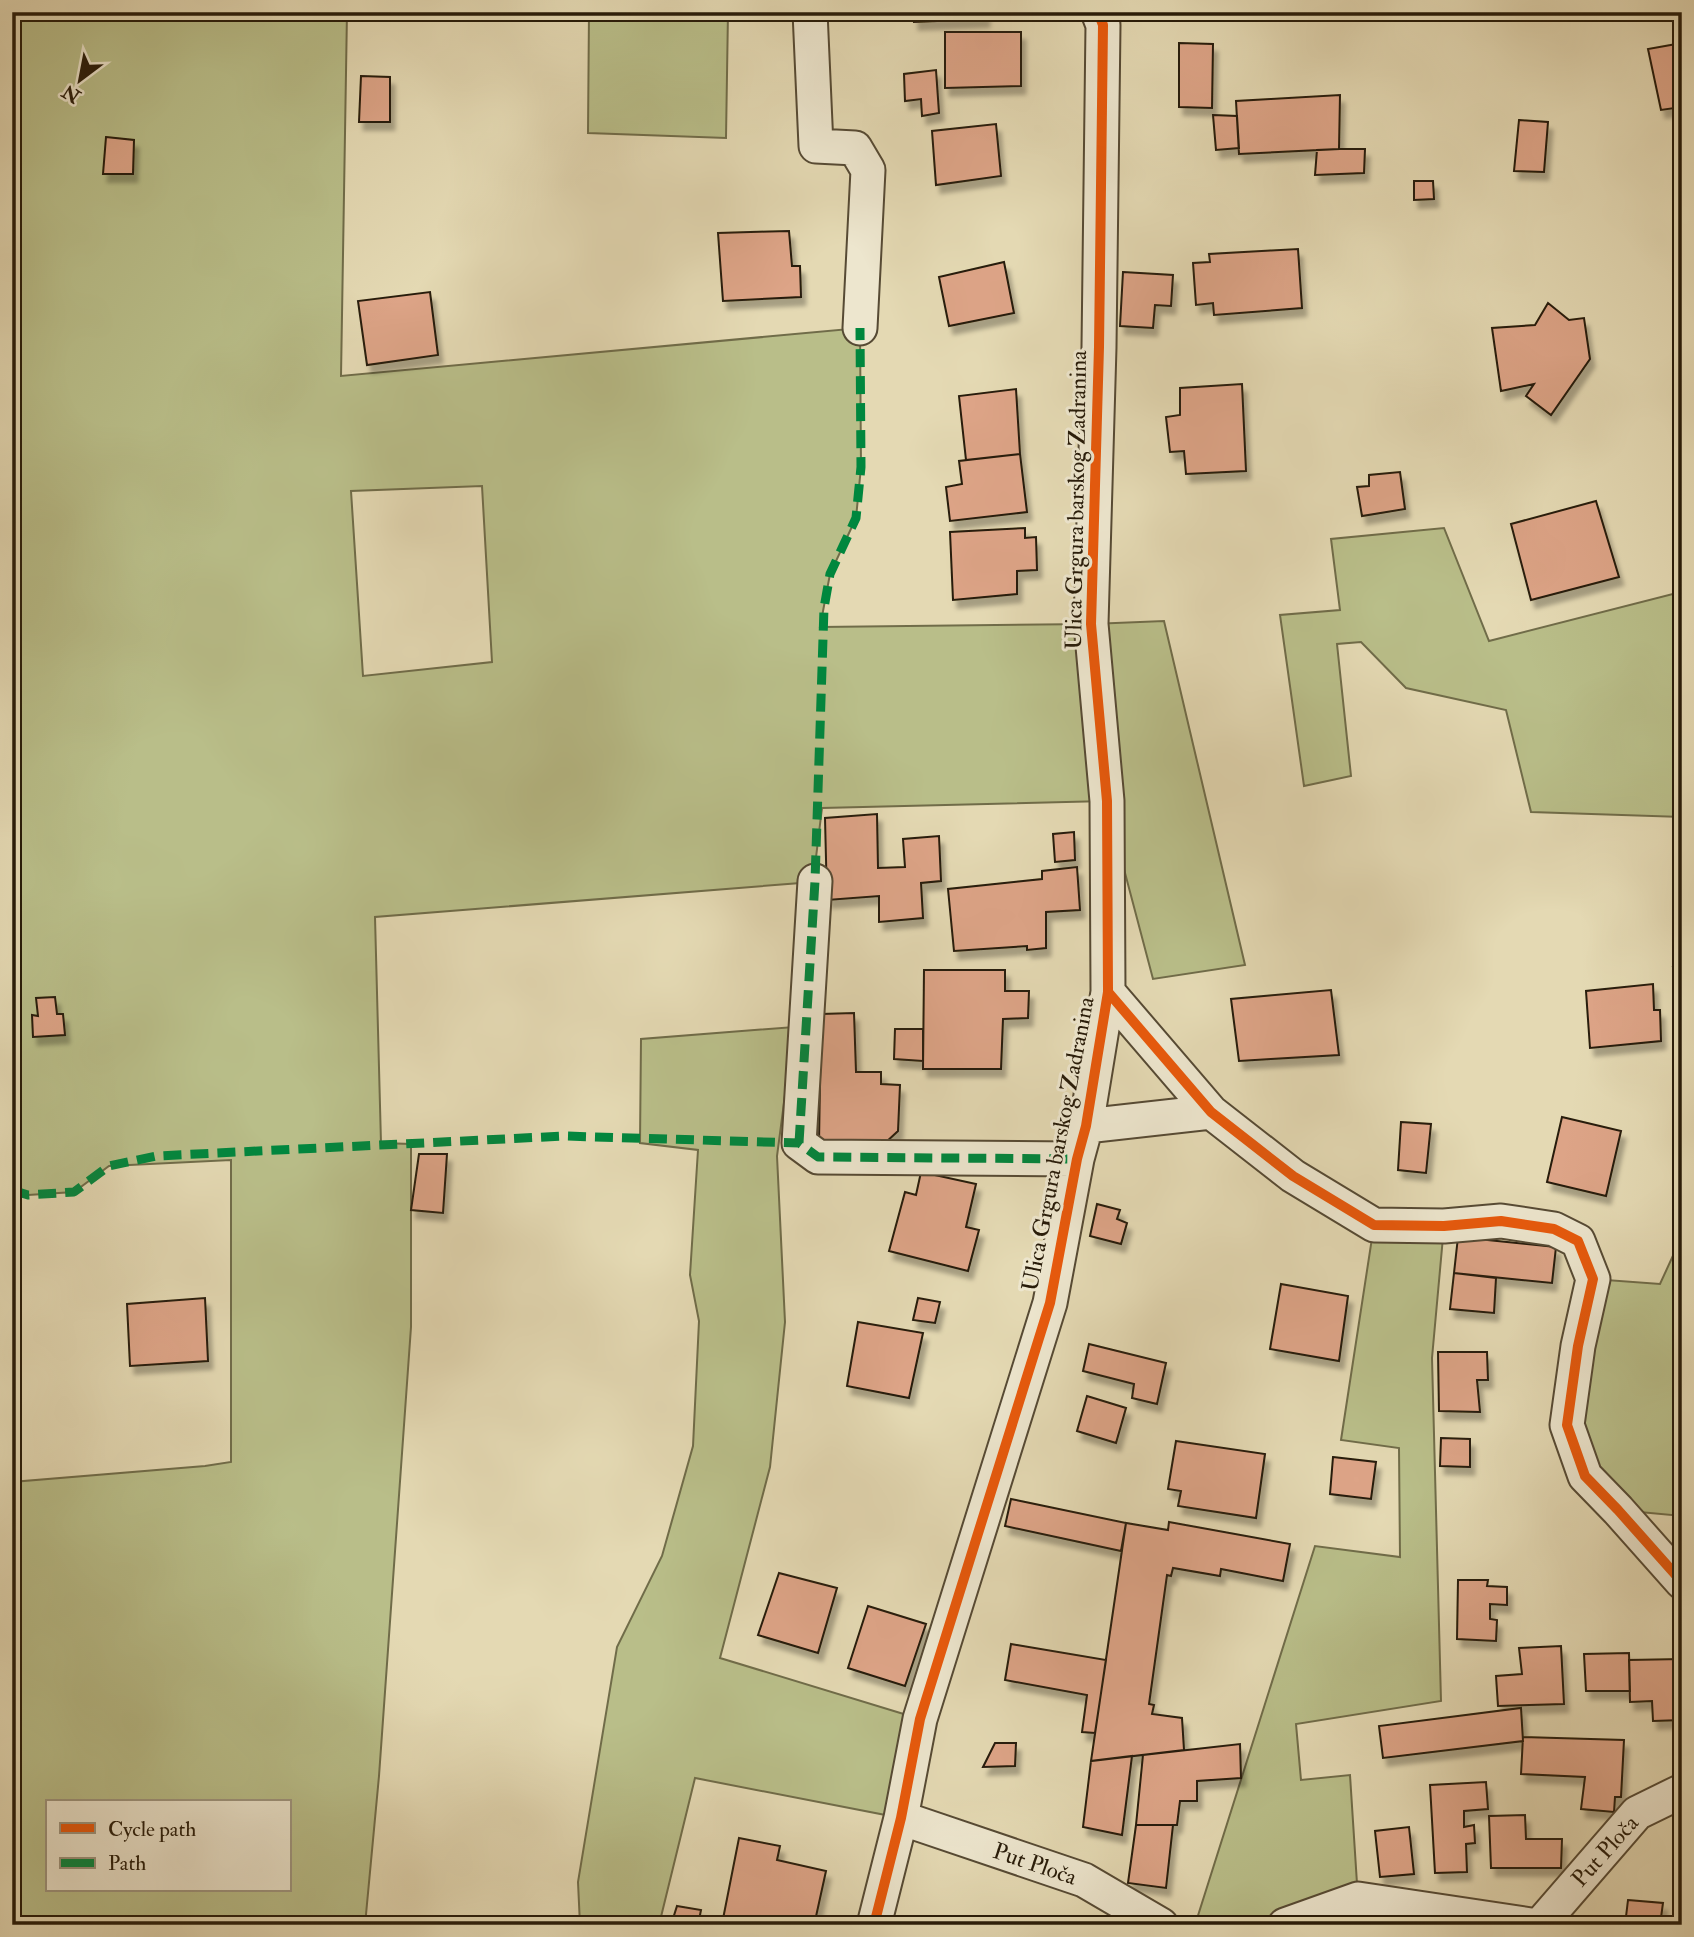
<svg xmlns="http://www.w3.org/2000/svg" width="1694" height="1937" font-family="'IM FELL Double Pica',serif">
<style>
.green{fill:#b9be89;stroke:#706c49;stroke-width:2;fill-rule:evenodd}
.building{fill:#dda487;stroke:#271b09;stroke-width:2;filter:url(#shadow)}
.lines{fill:none;stroke-linecap:round;stroke-linejoin:round}
.minor-casing{stroke:#564a34;stroke-width:37}
.minor{stroke:#ede6ce;stroke-width:33}
.quiet{stroke:#00873e;stroke-width:9;stroke-dasharray:18 9;stroke-linecap:butt}
.cycleway-casing{stroke:#ede6ce;stroke-width:15}
.cycleway{stroke:#e8590c;stroke-width:10}
.labels{text-anchor:middle;dominant-baseline:central;stroke-width:6;stroke-linejoin:round;paint-order:stroke}
.street-label{font-size:23px;fill:#271b09;stroke:#ede6ce}
</style>
<defs>
<filter id="shadow"><feDropShadow dx="4.5" dy="8" stdDeviation="2" flood-color="#0004"/></filter>
</defs>
<rect width="100%" height="100%" fill="#e4d9b3"/>
<filter id="stains"><feTurbulence type="fractalNoise" baseFrequency=".00286" numOctaves="4"/><feColorMatrix values="0 0 0 0 .2 0 0 0 0 .09 0 0 0 0 .02 0 0 0 .5 -.17"/></filter>
<radialGradient id="worn" r=".72"><stop offset=".6" stop-color="#630" stop-opacity="0"/><stop offset="1" stop-color="#630" stop-opacity=".3"/></radialGradient>
<!-- green -->
<path class="green" d="M12 12H347L341 376 860 328 861 467 856 518 830 574 820 627 1091 624 1164 621 1245 965 1153 979 1106 801 822 808 813 882 375 917 381 1143 411 1144V1327L379 1776 365 1925H12V1482L205 1466 231 1462V1160L109 1166 74 1192 28 1195 12 1190ZM482 486 492 662 363 676 351 491ZM47 1802H289V1890H47Z
M589 12H728L726 138 588 133Z
M1673 263H1682V817L1531 812 1506 710 1406 688 1361 642 1337 644 1351 776 1304 786 1280 615 1340 610 1331 539 1444 528 1489 641 1673 594Z
M794 1027 777 1156 785 1322 770 1467 720 1658 920 1719 901 1818 695 1778 659 1925H580L578 1882 617 1647 662 1556 693 1446 699 1321 690 1275 698 1150 640 1143 641 1039Z
M1374 1225 1444 1226 1432 1358 1441 1701 1296 1724 1301 1780 1350 1775 1358 1899 1362 1911 1289 1925H1195L1315 1546 1400 1557 1399 1448 1341 1440Z
M1682 1236V1516L1618 1510 1585 1476 1578 1346 1593 1279 1660 1284Z"/>
<!-- building -->
<path class="building" d="M914 12H985V19L914 22Z
M945 32H1021V86L945 88Z
M1179 43 1213 44 1212 108 1179 107Z
M1682 43V107L1661 110 1648 49Z
M936 70 939 113 922 116 921 99 905 101 904 74Z
M361 76 390 77V122H359Z
M1340 95 1339 149 1239 154 1236 101Z
M1213 115 1237 116 1239 148 1216 150Z
M1519 120 1548 122 1544 172 1514 171Z
M996 124 1001 176 936 185 932 131Z
M106 137 134 140 133 174H103Z
M1339 149H1365L1364 173 1315 175 1317 150Z
M1414 181H1433L1434 199 1414 200Z
M789 231 792 266H800L801 297 723 301 718 233Z
M1298 249 1302 308 1214 315 1213 303 1196 305 1193 263 1210 262 1209 254Z
M1004 262 1014 313 949 326 939 277Z
M1123 272 1173 275 1171 306 1155 305 1153 328 1120 326Z
M430 292 438 355 367 365 358 301Z
M1548 303 1569 320 1584 318 1590 359 1551 415 1526 396 1534 384 1501 391 1492 328 1535 325Z
M1242 384 1246 471 1186 474 1184 451 1170 452 1166 417 1180 415V388Z
M1016 389 1020 454 966 460 959 396Z
M1020 454 1027 512 950 521 946 487 962 484 959 461Z
M1400 472 1405 509 1362 516 1357 487 1369 486V475Z
M1596 501 1619 577 1531 600 1511 524Z
M1025 528V538L1036 537 1037 570 1017 571V594L953 600 950 532Z
M877 814 878 868 905 867 903 839 939 836 941 881 921 883 923 918 879 922V896L827 900 825 818Z
M1074 832 1075 860 1055 862 1053 834Z
M1077 867 1080 910 1046 912V948L1027 950V946L954 951 948 889 1042 879V871Z
M1682 964V990L1673 967Z
M924 970H1005V991H1029L1028 1018 1003 1019 1001 1069H923Z
M1653 984 1654 1010H1660L1661 1041 1590 1048 1586 991Z
M1331 990 1339 1055 1239 1061 1231 999Z
M55 997 57 1014H63L65 1035 33 1037 32 1015 38 1016 36 998Z
M854 1013 856 1072H881V1084L900 1085 898 1131 884 1144H819L821 1014Z
M895 1029H923V1061L894 1059Z
M1562 1117 1621 1131 1606 1196 1547 1182Z
M1401 1122 1431 1124 1426 1173 1398 1170Z
M419 1154H447L443 1213 411 1210Z
M921 1172 976 1184 966 1227 979 1230 968 1271 889 1251 905 1192 916 1195Z
M1097 1204 1120 1210 1117 1219 1127 1223 1121 1244 1090 1236Z
M1458 1237 1556 1247 1552 1283 1454 1273Z
M1454 1273 1496 1278 1494 1313 1450 1309Z
M1281 1284 1348 1296 1339 1361 1270 1349Z
M205 1298 208 1361 130 1366 127 1304Z
M918 1298 940 1302 935 1323 913 1320Z
M858 1322 923 1333 909 1398 847 1386Z
M1089 1344 1166 1363 1157 1404 1132 1398 1134 1384 1083 1371Z
M1438 1352H1487L1488 1380H1477L1480 1412 1439 1411Z
M1087 1396 1126 1408 1116 1443 1077 1431Z
M1441 1438 1470 1439V1467L1440 1466Z
M1176 1441 1265 1454 1256 1518 1178 1506 1181 1491 1168 1489Z
M1333 1457 1376 1462 1371 1499 1330 1494Z
M1011 1499 1126 1523 1121 1551 1005 1526Z
M1169 1522 1290 1544 1283 1581 1221 1569 1220 1576 1173 1568 1171 1576 1167 1575 1149 1704 1154 1705 1152 1714 1182 1718 1184 1750 1091 1761 1126 1523 1168 1530Z
M779 1573 837 1588 818 1653 758 1635Z
M1458 1580H1488L1487 1586 1507 1587V1605L1490 1604V1619L1497 1620 1496 1641 1457 1639Z
M868 1606 926 1624 905 1686 848 1668Z
M1011 1644 1106 1660 1095 1733 1082 1732 1087 1695 1005 1680Z
M1561 1646 1564 1704 1498 1706 1496 1676 1522 1674 1519 1648Z
M1629 1653 1630 1691H1586L1584 1654Z
M1682 1659V1720L1653 1721 1652 1701 1630 1702 1629 1660Z
M1521 1708 1523 1741 1383 1758 1379 1726Z
M1523 1737 1624 1740 1621 1797H1615L1614 1812 1581 1809 1585 1777 1521 1774Z
M995 1743H1016L1015 1766 983 1767Z
M1240 1744 1241 1778 1197 1781V1801H1180L1177 1825H1136L1143 1755Z
M1132 1756 1122 1835 1083 1827 1091 1761Z
M1486 1782 1488 1809 1464 1811V1827L1474 1825 1475 1843 1466 1844 1467 1872 1435 1873 1430 1785Z
M1525 1815 1526 1839H1562L1561 1868H1491L1489 1816Z
M1136 1825H1173L1166 1888 1128 1883Z
M1409 1827 1414 1874 1380 1877 1375 1831Z
M739 1838 780 1846 777 1860 826 1871 815 1921 803 1918 802 1925 722 1924Z
M1628 1900 1663 1903 1660 1925H1625Z
M677 1906 701 1910 698 1925H671Z"/>
<g class="lines">
<defs>
<path id="minor" d="M810 12 816 146 855 148 868 170 860 328
M815 881 799 1143 818 1157 1077 1159
M1108 992 1211 1112 1293 1176 1374 1225 1444 1226 1501 1221 1554 1229 1578 1241 1593 1279 1578 1346 1567 1425 1585 1476 1618 1510 1682 1582
M1086 1126 1211 1112
M901 1818 1084 1880 1161 1925
M874 1925 901 1818 920 1719 1050 1303 1077 1159 1086 1126 1108 992 1107 801 1091 624 1099 347 1103 25 1098 12
M1285 1925 1358 1899 1531 1925
M1540 1925 1637 1813 1682 1791"/>
</defs>
<!-- minor casing -->
<use href="#minor" class="minor-casing"/>
<!-- minor -->
<use href="#minor" class="minor"/>
<!-- quiet -->
<path class="quiet" d="M799 1143 815 881 824 608 830 574 856 518 861 467 860 328
M12 1190 28 1195 74 1192 109 1166 156 1156 565 1136 799 1143 818 1157 1077 1159"/>
<defs>
<path id="cycleway" d="M1108 992 1211 1112 1293 1176 1374 1225 1444 1226 1501 1221 1554 1229 1578 1241 1593 1279 1578 1346 1567 1425 1585 1476 1618 1510 1682 1582
M874 1925 901 1818 920 1719 1050 1303 1077 1159 1086 1126 1108 992 1107 801 1091 624 1099 347 1103 25 1098 12"/>
</defs>
<!-- cycleway casing -->
<use href="#cycleway" class="cycleway-casing"/>
<!-- cycleway -->
<use href="#cycleway" class="cycleway"/>
</g>
<g class="labels">
<!-- street labels -->
<g class="street-label">
<text transform="translate(1076 500) rotate(-89)">Ulica Grgura barskog Zadranina</text>
<text transform="translate(1058 1144) rotate(-79)">Ulica Grgura barskog Zadranina</text>
<text transform="translate(1605 1851) rotate(-48)">Put Ploča</text>
<text transform="translate(1035 1864) rotate(19)">Put Ploča</text>
</g>
</g>
<!-- margin -->
<rect width="1694" height="1937" fill="none" stroke="#e4d9b3" stroke-width="42"/>
<rect x="14" y="14" width="1666" height="1909" fill="none" stroke="#271b09" stroke-width="3.5"/>
<rect x="21" y="21" width="1652" height="1895" fill="none" stroke="#271b09" stroke-width="2"/>
<!-- legend -->
<rect x="46" y="1800" width="245" height="91" fill="#ede6ce" stroke="#9e957f" stroke-width="2"/>
<rect x="60" y="1823" width="35" height="10" fill="#e8590c" stroke="#9e957f" stroke-width="2"/>
<text x="108" y="1836" font-size="21" fill="#271b09">Cycle path</text>
<rect x="60" y="1858" width="35" height="10" fill="#00873e" stroke="#9e957f" stroke-width="2"/>
<text x="108" y="1870" font-size="21" fill="#271b09">Path</text>
<!-- north arrow -->
<g transform="translate(80 80) rotate(212)" stroke="#ede6ce" stroke-width="5" paint-order="stroke">
<path d="M0-5L12 26L0 18L-12 26Z" fill="#271b09"/>
<text y="-10" font-size="19" font-weight="bold" text-anchor="middle" fill="#271b09">N</text>
</g>
<rect width="100%" height="100%" filter="url(#stains)"/>
<rect width="100%" height="100%" fill="url(#worn)"/>
</svg>
